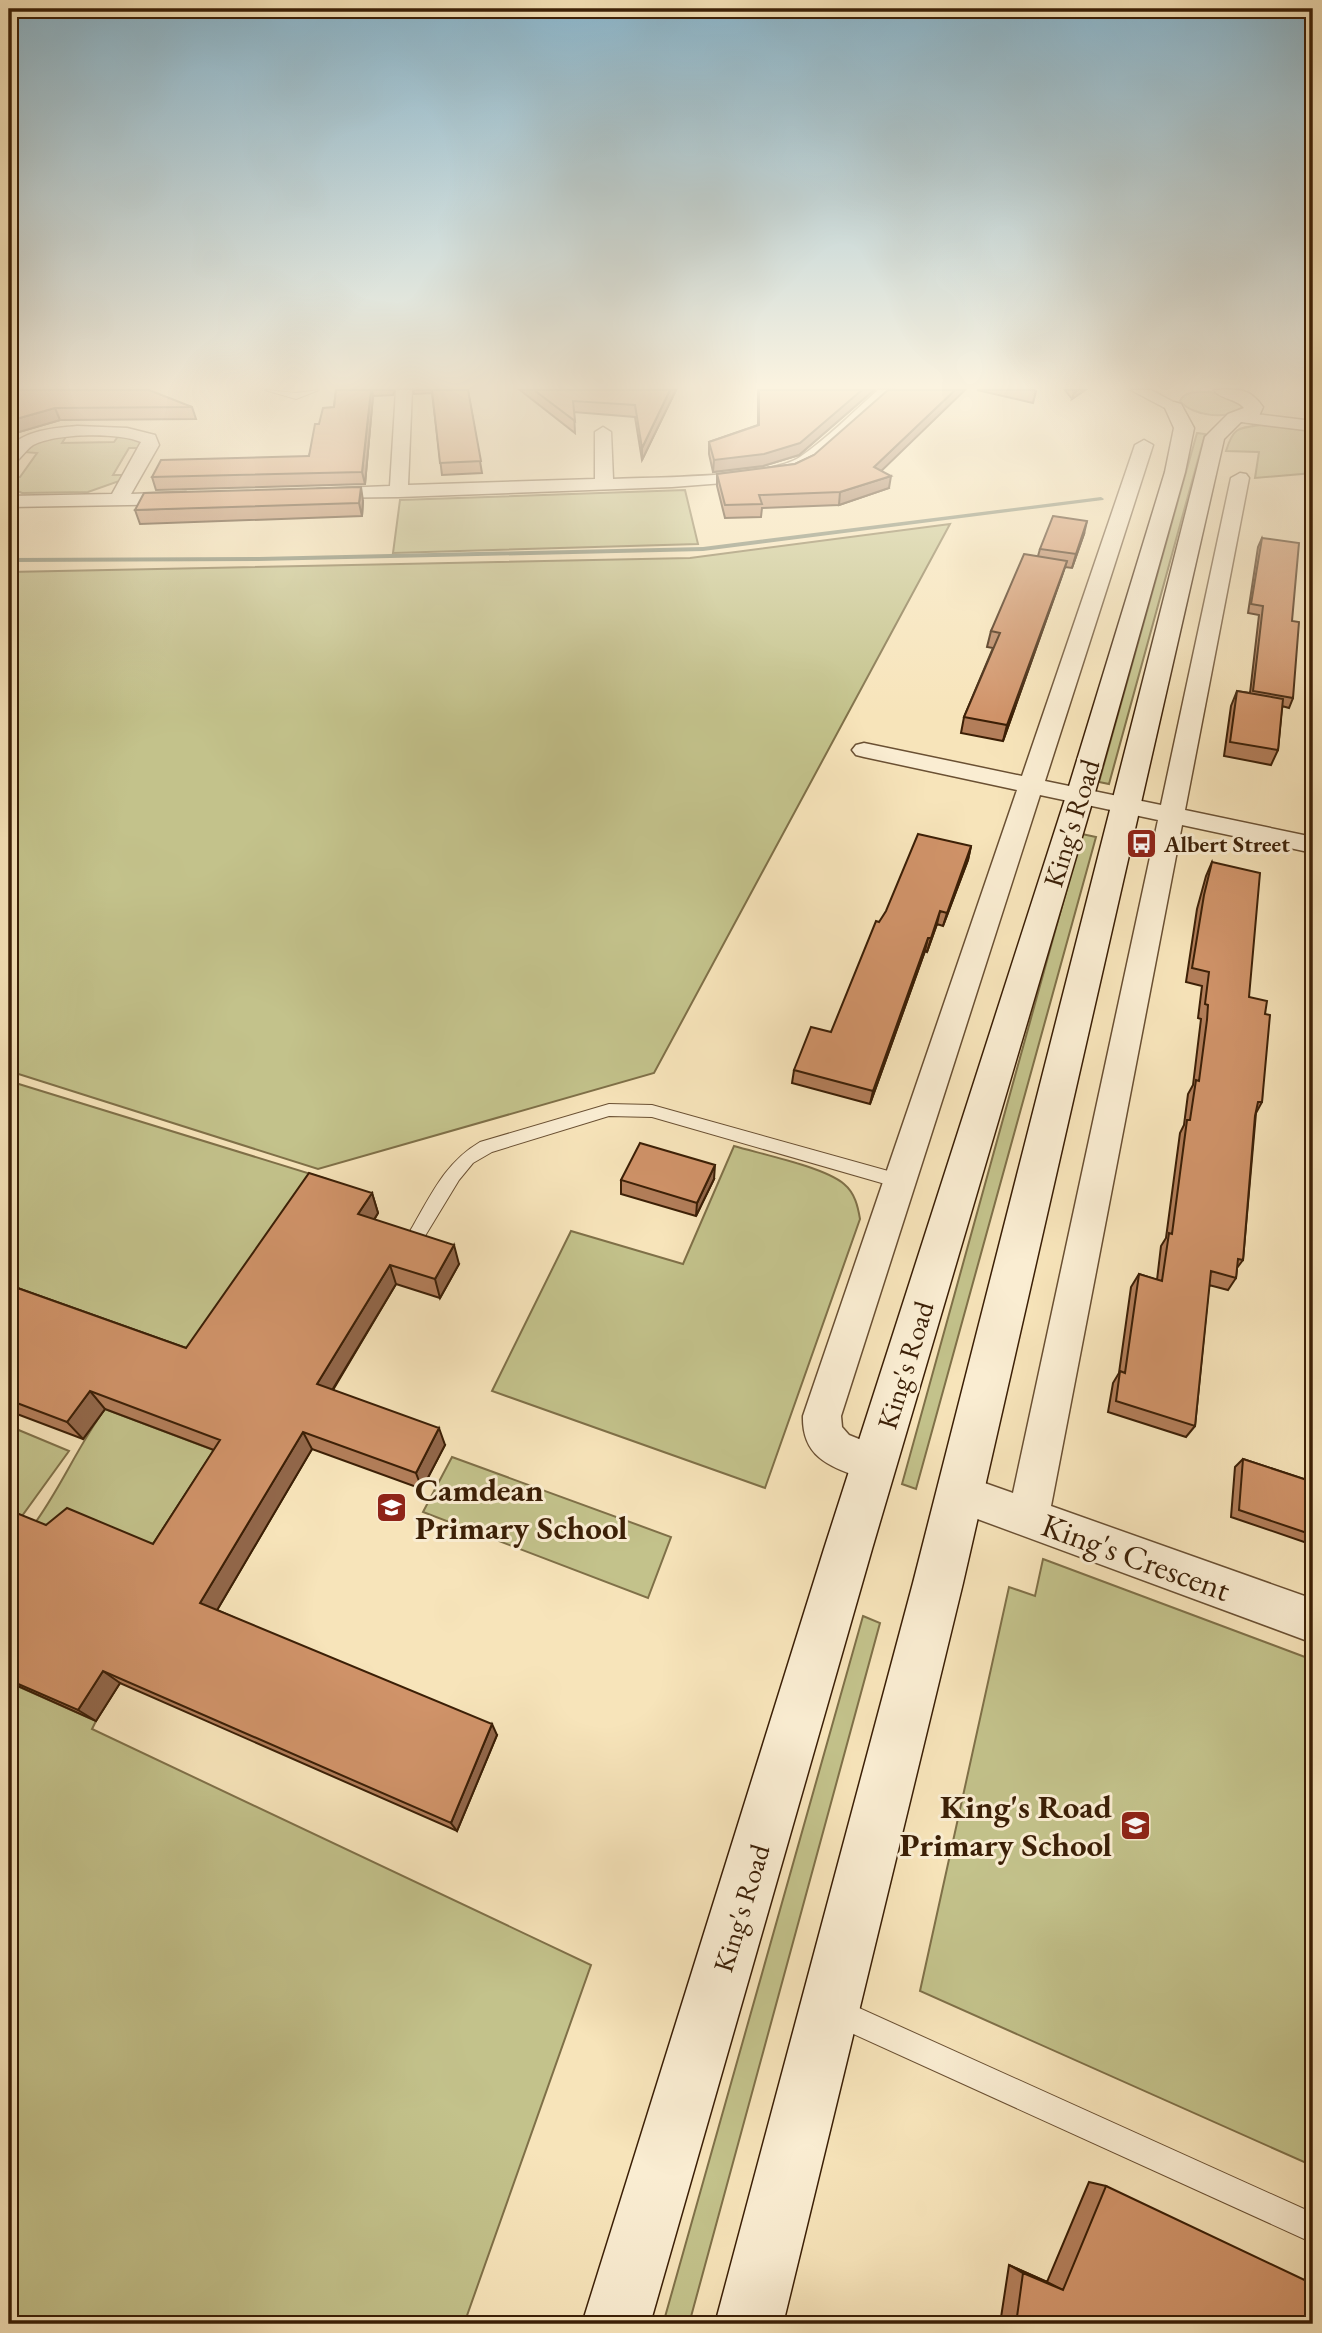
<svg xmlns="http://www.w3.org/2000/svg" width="1322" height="2333" font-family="'EB Garamond',serif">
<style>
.green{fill:#c3c28b;stroke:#7f7048;stroke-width:2}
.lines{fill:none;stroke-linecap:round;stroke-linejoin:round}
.stream{fill:#767f6a;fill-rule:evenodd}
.lane-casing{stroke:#6a5033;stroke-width:2}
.street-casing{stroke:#6a5033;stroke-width:3}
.secondary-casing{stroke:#3b1f06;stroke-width:3}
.lane{fill:#faedd2;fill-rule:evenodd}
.street{fill:#faedd2;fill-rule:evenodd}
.secondary{fill:#faedd2;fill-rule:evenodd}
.wall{fill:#b37e5a;stroke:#3b1f06;stroke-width:2}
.shaded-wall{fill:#92674a;stroke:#3b1f06;stroke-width:2}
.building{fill:#d09369;stroke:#3b1f06;stroke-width:2}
.labels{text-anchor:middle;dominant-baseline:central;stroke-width:6;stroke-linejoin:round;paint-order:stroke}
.far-poi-label{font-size:23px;font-weight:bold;fill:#3b1f06;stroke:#faedd2;text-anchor:start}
.street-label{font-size:28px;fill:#3b1f06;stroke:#faedd2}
.near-poi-label{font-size:33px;font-weight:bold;fill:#3b1f06;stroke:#faedd2;text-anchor:start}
.near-street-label{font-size:33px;fill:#3b1f06;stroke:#faedd2}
</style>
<rect width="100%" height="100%" fill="#f7e4ba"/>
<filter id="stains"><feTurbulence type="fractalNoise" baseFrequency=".00286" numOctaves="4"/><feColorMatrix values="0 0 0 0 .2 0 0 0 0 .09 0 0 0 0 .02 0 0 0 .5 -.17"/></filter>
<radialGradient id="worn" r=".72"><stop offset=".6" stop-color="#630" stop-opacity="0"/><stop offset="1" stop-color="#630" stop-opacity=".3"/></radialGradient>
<!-- green -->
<path class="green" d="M1211 392 1241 403 1242 407C1229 421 1192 416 1180 401 1185 390 1200 392 1211 392Z
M1260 425 1313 430V473L1255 478 1259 452 1226 451C1233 428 1237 428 1260 425Z
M1197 433 1205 434 1109 784 1099 782Z
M67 435 62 443 114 442 119 435 140 440 144 445 142 448H129L113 475H127L125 479 88 492 22 493 9 487V477H20L37 453 23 452C34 439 51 438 67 435Z
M685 490 698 544 393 553 400 500Z
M950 524 654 1073 318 1169 9 1071V572L690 558Z
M1082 834 1096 837 916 1489 902 1484Z
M9 1081 327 1179 198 1367 9 1298Z
M734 1146C761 1154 824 1167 844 1184 855 1193 858 1207 860 1219L765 1488 492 1391 571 1231 683 1264Z
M105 1409 232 1457 155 1577 32 1527C60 1490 77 1447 105 1409Z
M9 1426 69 1451 9 1534Z
M452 1457 671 1537 648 1598 423 1512Z
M1043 1559 1313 1660V2166L920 1991 1009 1587 1035 1596Z
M863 1616 880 1623 689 2324H663Z
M9 1661 15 1685 96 1721 92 1729 591 1965 464 2324H9Z"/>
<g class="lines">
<!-- stream -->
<path class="stream" d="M1101 497 1104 499 1103 500 703 551 259 561 9 562V558L259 557 703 547Z"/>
<defs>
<path id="lane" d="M265 390 296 393 319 390 296 399Z
M609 1104 652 1105 899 1174 905 1176 908 1181 905 1186 899 1188 652 1117 609 1116 492 1152 473 1163 459 1180 425 1236 419 1239 413 1236 410 1231 413 1226C432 1193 446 1162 480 1142Z
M837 1998 1313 2213V2243L827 2022 823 2012 827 2002Z"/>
<path id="street" d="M396 390H412L408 485 595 479V432L603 427 611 432 613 479C654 477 769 478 800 457 828 438 853 412 878 390H895L812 465 794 474 762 480 672 487 399 497 311 498 308 494 317 489 390 486Z
M1131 390H1151L1179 405 1171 410 1165 408Z
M1239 412 1313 421V431L1233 421 1231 417 1233 413Z
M77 426 127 428 155 435 159 445 131 494 186 492 195 498 186 504 9 507V496L112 494 141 442C118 432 56 433 33 445 24 451 19 463 9 465V448C25 430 54 428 77 426Z
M1144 440 1153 445 1045 781 1161 805 1231 478 1240 473 1246 474 1249 478 1185 810 1313 837V853L1182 825 1051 1506 1313 1599V1643L945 1507 939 1493 945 1479 959 1474 1013 1493 1158 820 1040 795 841 1416 842 1427 849 1435 889 1451 895 1464 889 1477 875 1483C838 1468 802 1463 803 1416L1017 790 864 757 856 755 852 750 856 745 864 743 1022 776 1135 445Z"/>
<path id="secondary" d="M1214 390C1237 389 1249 387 1263 407L1259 416 1241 422 1224 439 963 1583 783 2324H715L913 1583 1205 437 1228 414 1244 408C1236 398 1221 400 1214 390Z
M1174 402 1181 404 1194 428 1185 472 1094 796 872 1549 650 2324H582L824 1549 1066 796 1165 472 1174 428 1165 408Z"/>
</defs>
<!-- lane casing -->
<use href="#lane" class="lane-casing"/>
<!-- street casing -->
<use href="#street" class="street-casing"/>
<!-- secondary casing -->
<use href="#secondary" class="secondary-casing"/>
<!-- lane -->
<use href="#lane" class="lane"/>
<!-- street -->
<use href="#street" class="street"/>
<!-- secondary -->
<use href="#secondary" class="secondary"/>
</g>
<!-- wall -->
<path class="wall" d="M9 390 192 407 196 419 60 420 9 435Z
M336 390H395L393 395 373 396 365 484 156 490 152 477 309 456 319 424 334 407Z
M413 390H468L482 473 442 475 432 393 414 394Z
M520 390H676L642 460 635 417 574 412 575 433Z
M758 390H874L799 455 763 466 713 472 709 454V442L758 425Z
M977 390H1034L1036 391 1033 403Z
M1065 390H1085L1072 399Z
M814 455 881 471 889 488 839 505 762 508 761 517 725 518 717 486V474L795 464Z
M363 501 362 516 140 524 135 510Z
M1084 534 1072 568 1065 567 1003 741 961 733 964 717 993 648 987 647 991 631 1038 556 1040 549Z
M1262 538 1292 621 1293 698 1289 708 1282 706 1278 750 1271 765 1224 756 1231 706 1237 691 1250 693 1259 615 1248 613 1258 547Z
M971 846 968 860 943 926 937 924 927 952 925 951 870 1104 792 1083 794 1070 831 1032Z
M1212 862 1249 997 1265 1014 1262 1102 1256 1113 1243 1260 1237 1268 1236 1278 1228 1290 1209 1285 1195 1426 1186 1437 1108 1412 1113 1383 1119 1373 1131 1287 1139 1274 1157 1280 1161 1246 1166 1238 1180 1133 1184 1125 1188 1094 1193 1085 1201 1019 1198 1018 1202 986 1186 982 1197 909 1206 876Z
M714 1179 696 1216 621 1194V1180Z
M372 1193 378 1213 374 1220 459 1264 440 1298 396 1284 333 1390 445 1445 422 1489 312 1449 217 1610 497 1735 457 1831 120 1683 96 1721 9 1682V1519L153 1544 214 1450 105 1409 83 1439 9 1411V1285L186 1348Z
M1243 1459 1313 1482V1545L1231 1517 1235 1467Z
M1089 2182 1106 2186 1313 2324H1000L1009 2265 1047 2282Z"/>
<!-- shaded-wall -->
<path class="shaded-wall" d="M371 390H372L373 396 365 484 362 472Z
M670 390H676L642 460V448Z
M862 390H874L799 455 763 466 713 472 714 460Z
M955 390H965L872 480 874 467Z
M1078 390H1085L1072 399 1074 393Z
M55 408 60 420 9 435V421Z
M891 476 889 488 839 505 840 492Z
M361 487 363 501 362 516 359 503Z
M1087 521 1084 534 1072 568 1076 554Z
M1067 561 1062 576 1003 741 1007 725Z
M971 846 968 860 943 926 947 913Z
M940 911 937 924 927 952 931 938Z
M928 938 925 951 870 1104 873 1091Z
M715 1165 714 1179 696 1216 697 1203Z
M372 1193 378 1213 365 1234 358 1214Z
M454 1245 459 1264 440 1298 435 1279Z
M390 1265 396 1284 325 1402 317 1384Z
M90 1391 105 1409 83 1439 67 1422Z
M439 1428 445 1445 422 1489 416 1473Z
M303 1432 312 1449 213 1617 200 1603Z
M103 1671 120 1683 96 1721 78 1710Z
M492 1724 497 1735 457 1831 451 1823Z
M1009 2265 1047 2282 1063 2290 1023 2273Z"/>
<!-- building -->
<path class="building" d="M9 390H149L192 407 55 408 9 421Z
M336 390H371L362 472 152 477 161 460 309 456 315 424H319L323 408 334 407Z
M432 390H468L481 461 440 463Z
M534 390H670L642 448 635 405 573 401 575 421Z
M759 390H862L800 443 764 454 714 460 709 442 759 425Z
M888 390H955L874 467 891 476 840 492 759 495 762 504 725 505 717 474 795 464 814 455Z
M361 487 359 503 135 510 144 493Z
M1053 516 1087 521 1076 554 1040 549Z
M1262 538 1299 543 1292 621 1299 622 1293 698 1253 691 1263 606 1251 604Z
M1024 554 1067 561 1007 725 964 717 1000 633 991 631Z
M1237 691 1283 699 1278 750 1230 742Z
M918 834 971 846 947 913 940 911 931 938H928L873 1091 794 1070 811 1027 831 1032 876 921 879 922 886 911Z
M1212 862 1260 873 1249 997 1267 1001 1265 1014 1270 1015 1262 1102H1258L1255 1116 1243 1260 1238 1259 1236 1278 1211 1271 1195 1426 1116 1401 1120 1371 1125 1373 1139 1274 1162 1281 1169 1233 1172 1234 1187 1120H1190L1196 1080 1199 1081 1207 1020 1208 1005 1205 1004 1209 972 1192 968 1204 895Z
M640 1143 715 1165 697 1203 621 1180Z
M309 1173 372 1193 358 1214 454 1245 435 1279 390 1265 317 1384 439 1428 416 1473 303 1432 200 1603 492 1724 451 1823 103 1671 78 1710 9 1680V1519L14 1512 46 1525 67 1508 153 1544 220 1440 90 1391 67 1422 9 1400V1285L186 1348Z
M1243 1459 1313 1482V1535L1239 1510Z
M1106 2186 1313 2284V2324H1016L1023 2273 1063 2290Z"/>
<!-- sky -->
<linearGradient id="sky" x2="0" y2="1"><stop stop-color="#8ab8d0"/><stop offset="0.54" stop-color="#fbf3e0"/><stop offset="1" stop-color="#fbf3e0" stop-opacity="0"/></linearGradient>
<rect width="1322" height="716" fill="url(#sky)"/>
<!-- icons -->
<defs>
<symbol id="bus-square" viewBox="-11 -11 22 22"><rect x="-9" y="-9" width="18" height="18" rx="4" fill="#8f2418" stroke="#faedd2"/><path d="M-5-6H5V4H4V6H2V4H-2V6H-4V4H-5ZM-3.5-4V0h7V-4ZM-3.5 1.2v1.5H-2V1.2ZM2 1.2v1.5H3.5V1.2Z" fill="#fff"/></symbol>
<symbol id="school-square" viewBox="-11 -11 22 22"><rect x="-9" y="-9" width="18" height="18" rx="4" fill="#8f2418" stroke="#faedd2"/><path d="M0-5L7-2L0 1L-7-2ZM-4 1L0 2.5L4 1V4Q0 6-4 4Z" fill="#fff"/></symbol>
</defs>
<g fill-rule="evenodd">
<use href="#bus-square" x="1124" y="826" width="35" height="35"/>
<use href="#school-square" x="374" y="1490" width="35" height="35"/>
<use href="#school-square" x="1118" y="1808" width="35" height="35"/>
</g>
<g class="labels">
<!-- far-poi labels -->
<g class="far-poi-label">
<text x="1164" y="844">Albert Street</text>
</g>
<!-- street labels -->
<g class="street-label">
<text transform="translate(1071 823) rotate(-73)">King's Road</text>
<text transform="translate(905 1365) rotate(-73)">King's Road</text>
<text transform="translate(741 1908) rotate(-73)">King's Road</text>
</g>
<!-- near-poi labels -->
<g class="near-poi-label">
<text x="415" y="1489">Camdean<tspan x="415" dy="38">Primary School</tspan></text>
<text x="1112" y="1806" text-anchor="end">King's Road<tspan x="1112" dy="38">Primary School</tspan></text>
</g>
<!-- near-street labels -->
<g class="near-street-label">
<text transform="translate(1136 1557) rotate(20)">King's Crescent</text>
</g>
</g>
<!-- margin -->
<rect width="1322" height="2333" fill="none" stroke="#f7e4ba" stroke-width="35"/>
<rect x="10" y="10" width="1301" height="2312" fill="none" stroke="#3b1f06" stroke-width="3.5"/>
<rect x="18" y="18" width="1287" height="2298" fill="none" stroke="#3b1f06" stroke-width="2"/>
<rect width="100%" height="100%" filter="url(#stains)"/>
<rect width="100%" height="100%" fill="url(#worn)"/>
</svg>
